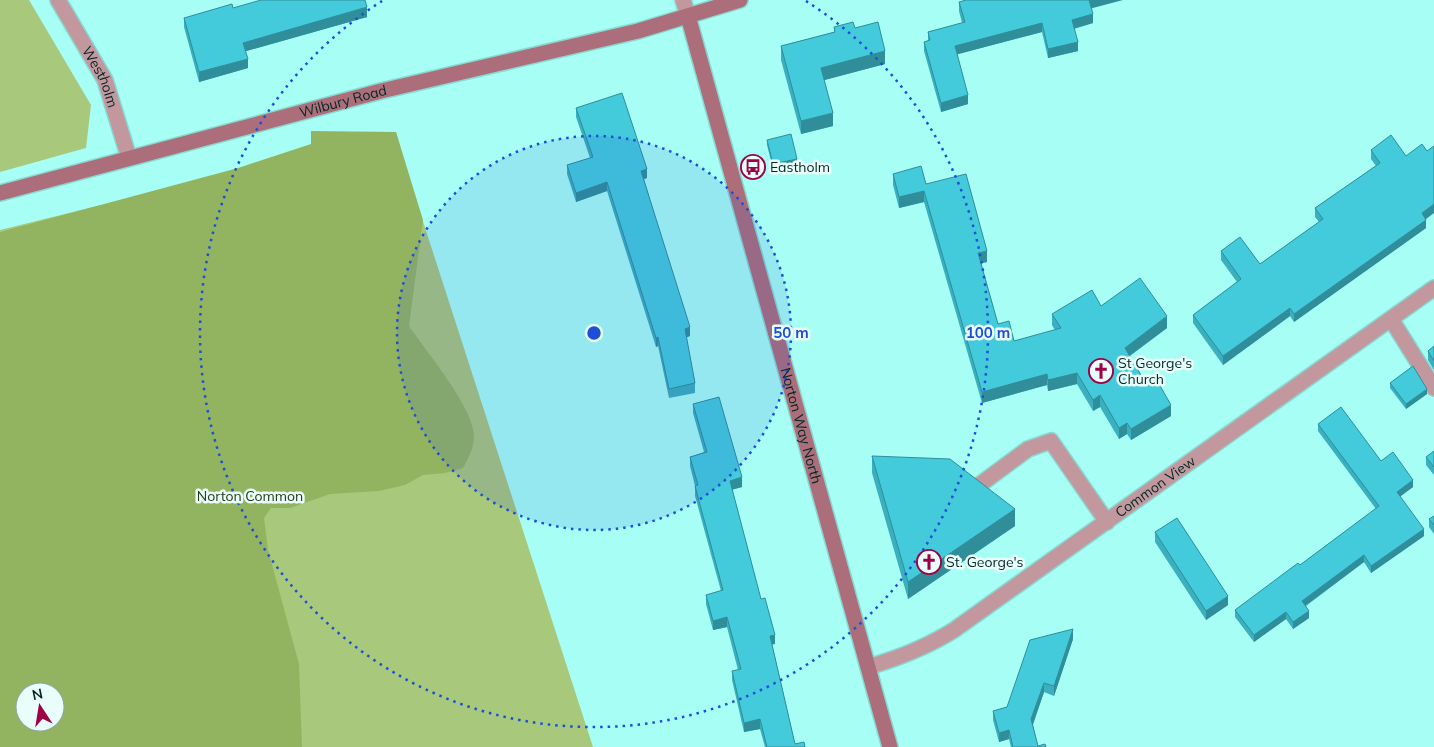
<svg xmlns="http://www.w3.org/2000/svg" width="1434" height="747" font-family="Mulish,sans-serif">
<style>
.green{fill:#a8c87b;fill-rule:evenodd}
.forest{fill:#92b461;fill-rule:evenodd}
.lines{fill:none;stroke-linecap:round;stroke-linejoin:round}
.lane-casing{stroke:#89d7cf;stroke-width:18}
.street-casing{stroke:#89d7cf;stroke-width:18}
.secondary-casing{stroke:#89d7cf;stroke-width:18}
.lane{stroke:#c2979e;stroke-width:15}
.street{stroke:#c2979e;stroke-width:15}
.secondary{stroke:#ab6e7a;stroke-width:15}
.wall{fill:#3aafbd}
.shaded-wall{fill:#2f8e9a}
.building{fill:#43cbdc;stroke:#2f8e9a}
.ring{fill:none;stroke:#1d4ed8;stroke-width:2.5;stroke-dasharray:2.5 5}
.labels{text-anchor:middle;dominant-baseline:central;stroke-width:5;stroke-linejoin:round;paint-order:stroke}
.street-label{font-size:14px;fill:#002724;stroke:#e9fdfa}
.poi-label{font-size:14px;fill:#002724;stroke:#e9fdfa;text-anchor:start}
.park-label{font-size:14px;fill:#2b3916;stroke:#e9fdfa}
.centre{fill:#1d4ed8;stroke:#e9fdfa;stroke-width:2.5}
.ring-label{font-size:15px;text-anchor:middle;font-weight:bold;fill:#1d4ed8;stroke:#e9fdfa;stroke-width:5;stroke-linejoin:round;paint-order:stroke}
</style>
<rect width="100%" height="100%" fill="#a7fef4"/>
<!-- green -->
<path class="green" d="M0 0H29L91 105 86 148 0 172Z
M396 132 407 172 593 747H0V230ZM25 692H55V722H25Z"/>
<!-- forest -->
<path class="forest" d="M311 131 396 132 423 220 409 326C426 351 473 407 474 435 474 448 469 457 463 468L445 473 423 475 405 485 379 491 330 494 290 508H271L264 518 268 550 299 664 302 747H0V232L238 168 311 144ZM25 692H55V722H25Z"/>
<g class="lines">
<defs>
<path id="lane" d="M1391 319 1434 388
M978 486 1028 449 1051 441 1107 522"/>
<g id="street">
<path id="s1" d="M58 0 105 80 129 158"/>
<path d="M683 0 688 16"/>
<path id="s2" d="M868 667C899 658 927 647 954 630L1434 288"/>
</g>
<g id="secondary">
<path id="s3" d="M688 16 890 747"/>
<path id="s4" d="M0 193 381 91 638 31 740 0"/>
</g>
</defs>
<!-- lane casing -->
<use href="#lane" class="lane-casing"/>
<!-- street casing -->
<use href="#street" class="street-casing"/>
<!-- secondary casing -->
<use href="#secondary" class="secondary-casing"/>
<!-- lane -->
<use href="#lane" class="lane"/>
<!-- street -->
<use href="#street" class="street"/>
<!-- secondary -->
<use href="#secondary" class="secondary"/>
</g>
<!-- wall -->
<path class="wall" d="M959 2 1091 9 1093 23 1074 29 1078 51 1048 58 1042 32 957 54 968 104 941 112 924 51V42L928 41V32L962 23 959 11Z
M233 8 367 17 246 51 248 68 199 82 184 27V18Z
M834 27 855 28 885 64 824 80 833 126 801 134 781 60V46L834 32Z
M576 108 647 178 644 179 690 336 686 337 695 383V393L669 398 658 346 656 347 607 191 576 202 567 174V165L590 158 576 117Z
M767 140 797 164 773 169 767 145Z
M1371 150 1426 219V228L1294 322 1290 316 1223 365 1193 323V315L1237 282 1221 260V251L1260 264 1319 222 1315 217V208L1376 166 1371 159Z
M893 174 926 184 987 262 981 263 998 324 1014 341 1055 330 1052 325V314L1101 306 1167 328 1130 356 1145 382 1171 416 1131 440 1127 434 1119 439 1100 407 1093 411 1077 384 1048 391 1047 385 982 403 924 202 899 208 893 185Z
M1434 346V370L1428 360V351Z
M1390 383 1427 394 1406 409 1390 388Z
M693 404 742 487 732 490 761 599 775 644H772L795 744 805 747H765L760 729 744 732 732 680V671L738 670 727 627 713 630 706 604V595L721 591 695 496V486L690 466V457L704 452 693 413Z
M1318 424 1381 461 1413 487 1400 496 1424 536 1371 573 1364 562 1306 606 1309 618 1293 629 1286 619 1254 642 1235 617V610L1300 565 1376 509 1318 431Z
M1434 451V475L1426 465V457Z
M872 456 1015 526 908 599 872 473Z
M1434 516V534L1429 527V519Z
M1155 532 1228 605 1206 620 1155 542Z
M1073 639 1054 696 1044 692 1033 725 1038 746 1046 747H1011L1009 739 999 742 993 720V711L1007 707Z"/>
<!-- shaded-wall -->
<path class="shaded-wall" d="M1089 0H1123L1089 9Z
M367 7V17L243 52V43Z
M1093 14V23L1072 29V20Z
M1042 23V32L955 55V46Z
M1078 42V51L1048 58V49Z
M885 51V64L821 81V68Z
M248 59V68L199 82V72Z
M968 95V104L941 112V103Z
M833 113V126L801 134V121Z
M797 159V164L773 169V164Z
M647 169V178L641 180V171Z
M607 182V191L576 202V193Z
M924 191V202L899 208V197Z
M1434 204V213L1422 222V213Z
M1426 220V228L1294 322V314Z
M987 251V262L978 264V253Z
M1290 308V316L1223 365V356Z
M1167 316V328L1125 359V348Z
M690 327V336L685 338V329Z
M658 337V346L656 347V338Z
M1077 373V384L1048 391V380Z
M1047 374V385L982 403V392Z
M1427 389V394L1406 409V404Z
M1100 395V407L1093 411V400Z
M1171 405V416L1131 440V429Z
M1127 423V434L1119 439V428Z
M742 477V487L730 490V481Z
M1413 480V487L1397 499V492Z
M1015 509V526L908 599V582Z
M1424 529V536L1371 573V566Z
M1364 555V562L1302 608V601Z
M1228 596V605L1206 620V611Z
M1309 611V618L1293 629V622Z
M1286 612V619L1254 642V635Z
M727 617V627L713 630V621Z
M1073 629V639L1054 696V686Z
M775 635V644L770 645V636Z
M1044 683V692L1031 729V719Z
M760 719V729L744 732V723Z
M1009 730V739L999 742V733Z"/>
<!-- building -->
<path class="building" d="M261 0H365L367 7 243 43 248 59 199 72 184 18 232 4 233 8Z
M966 0H1090H1089L1093 14 1072 20 1078 42 1048 49 1042 23 955 46 968 95 941 103 924 42 930 40 928 32 965 22 959 2Z
M853 22 855 28 878 22 885 51 821 68 833 113 801 121 781 46 835 32 834 27Z
M622 93 647 169 641 171 690 327 685 329 695 383 669 389 658 337 656 338 607 182 576 193 567 165 593 157 576 108Z
M791 134 797 159 773 164 767 140Z
M1391 135 1406 156 1422 144 1427 151 1434 146V204L1422 213 1426 220 1294 314 1290 308 1223 356 1193 315 1241 279 1221 251 1240 237 1260 264 1323 219 1315 208 1380 163 1371 150Z
M921 166 926 184 966 174 987 251 978 253 998 324 1009 321 1014 341 1061 328 1052 314 1092 290 1101 306 1140 278 1167 316 1125 348 1145 382 1155 377 1171 405 1131 429 1127 423 1119 428 1100 395 1093 400 1077 373 1048 380 1047 374 982 392 924 191 899 197 893 174Z
M1434 346V361L1428 351Z
M1413 366 1427 389 1406 404 1390 383Z
M719 397 742 477 730 481 761 599 765 598 775 635 770 636 795 744 804 742 805 747H767L760 719 744 723 732 671 741 669 727 617 713 621 706 595 723 590 695 486 698 485 690 457 707 452 693 404Z
M1341 407 1381 461 1393 452 1413 480 1397 492 1424 529 1371 566 1364 555 1302 601 1309 611 1293 622 1286 612 1254 635 1235 610 1298 563 1300 565 1379 506 1318 424Z
M1434 451V467L1426 457Z
M872 456 950 459 1015 509 908 582Z
M1434 516V525L1429 519Z
M1177 518 1228 596 1206 611 1155 532Z
M1073 629 1054 686 1044 683 1031 719 1038 746 1045 744 1046 747H1013L1009 730 999 733 993 711 1007 707 1030 640Z"/>
<!-- distance rings -->
<circle cx="594" cy="333" r="197" fill="#1d4ed8" fill-opacity=".12"/>
<g class="ring">
<circle cx="594" cy="333" r="197"/>
<path d="M806 1A394 394 0 1 1 382 1"/>
</g>
<!-- icons -->
<defs>
<symbol id="bus-ring" viewBox="-11 -11 22 22"><circle r="9.5" fill="#e9fdfa" stroke="#9f0244" stroke-width="1.5"/><path d="M-5-6H5V4H4V6H2V4H-2V6H-4V4H-5ZM-3.5-4V0h7V-4ZM-3.5 1.2v1.5H-2V1.2ZM2 1.2v1.5H3.5V1.2Z" fill="#9f0244"/></symbol>
<symbol id="church-ring" viewBox="-11 -11 22 22"><circle r="9.5" fill="#e9fdfa" stroke="#9f0244" stroke-width="1.5"/><path d="M-1.2-6h2.4v3.5h3.3v2.4h-3.3V6h-2.4V-.1h-3.3v-2.4h3.3Z" fill="#9f0244"/></symbol>
</defs>
<g fill-rule="evenodd">
<use href="#bus-ring" x="739" y="153" width="28" height="28"/>
<use href="#church-ring" x="1087" y="357" width="28" height="28"/>
<use href="#church-ring" x="915" y="548" width="28" height="28"/>
</g>
<g class="labels">
<!-- street labels -->
<g class="street-label">
<text stroke="none"><textPath href="#s1" startOffset="88">Westholm</textPath></text>
<text stroke="none"><textPath href="#s4" startOffset="355">Wilbury Road</textPath></text>
<text stroke="none"><textPath href="#s3" startOffset="425">Norton Way North</textPath></text>
<text stroke="none"><textPath href="#s2" startOffset="341">Common View</textPath></text>
</g>
<!-- poi labels -->
<g class="poi-label">
<text x="770" y="167">Eastholm</text>
<text x="1118" y="363">St George's<tspan x="1118" dy="16">Church</tspan></text>
<text x="946" y="562">St. George's</text>
</g>
<!-- park labels -->
<g class="park-label">
<text x="250" y="496">Norton Common</text>
</g>
</g>
<circle cx="594" cy="333" r="8" class="centre"/>
<g class="ring-label">
<text x="791" y="338">50 m</text>
<text x="988" y="338">100 m</text>
</g>
<!-- north arrow -->
<g transform="translate(40 707) rotate(348)"><circle r="24" fill="#e9fdfa" stroke="#8ca7a4"/>
<path d="M0-4L9 19L0 12L-9 19Z" fill="#9f0244"/>
<text y="-8" font-size="14" font-weight="bold" text-anchor="middle" fill="#002724">N</text>
</g>
</svg>
